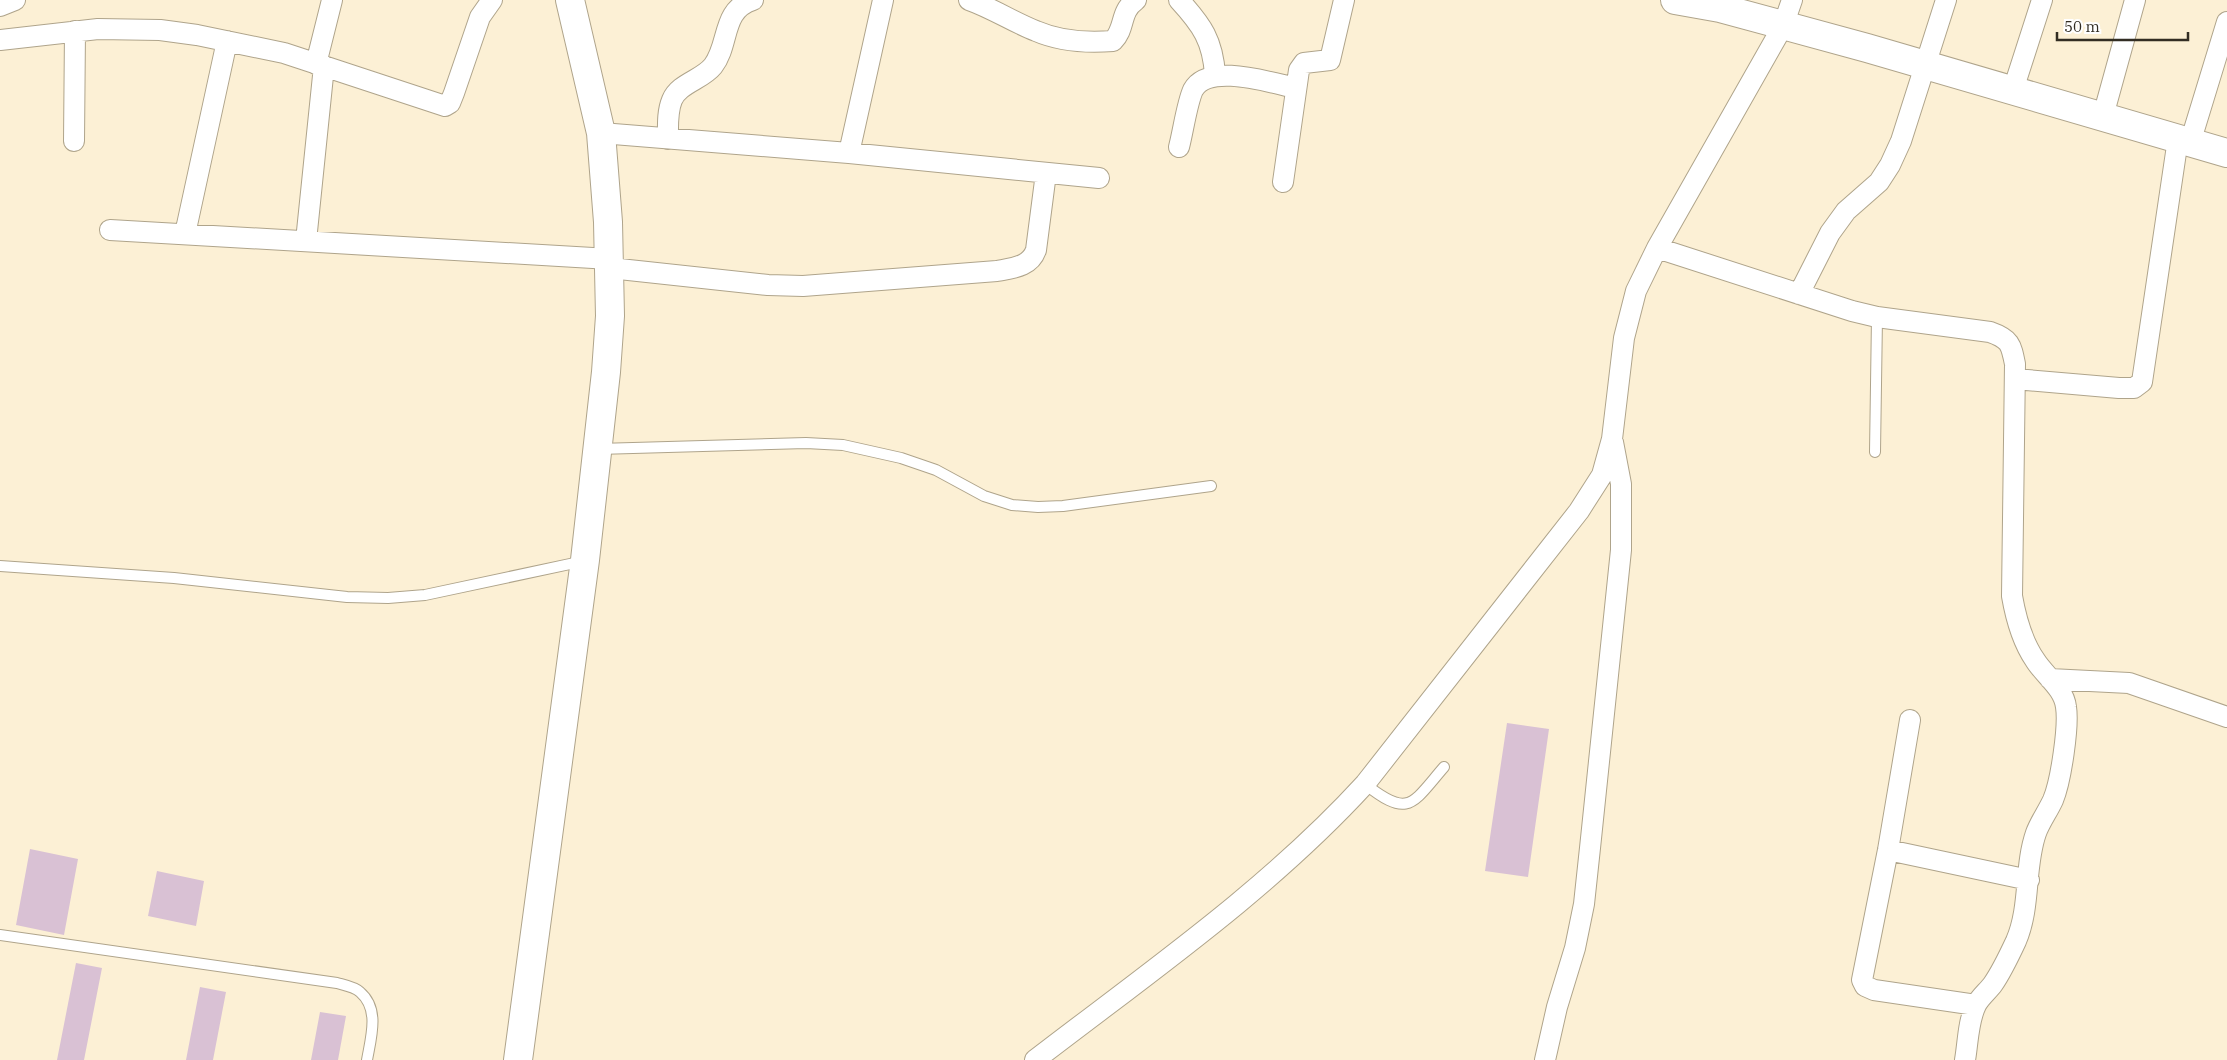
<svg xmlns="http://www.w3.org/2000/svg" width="2227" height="1060" font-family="'IBM Plex Serif',serif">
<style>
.building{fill:#d9c1d4}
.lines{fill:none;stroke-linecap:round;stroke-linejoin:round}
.lane-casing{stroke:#afa48b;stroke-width:12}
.street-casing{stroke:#afa48b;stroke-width:22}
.secondary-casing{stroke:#afa48b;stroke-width:30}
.lane{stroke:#fff;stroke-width:10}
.street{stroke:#fff;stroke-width:20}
.secondary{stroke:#fff;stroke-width:28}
</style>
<rect width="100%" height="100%" fill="#fcf0d5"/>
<!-- building -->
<path class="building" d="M1507 723 1549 729 1528 877 1485 871Z
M30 849 78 859 64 935 16 925Z
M157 871 204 881 196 926 148 916Z
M76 963 102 968 84 1060H57Z
M200 987 226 992 213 1060H186Z
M320 1012 346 1016 338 1060H311Z"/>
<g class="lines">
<defs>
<path id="lane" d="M598 449 806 443 843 445 901 458 936 470 984 496 1012 505 1038 507 1063 506 1211 486
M1875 452 1877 317
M0 566 174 578 347 597 388 598 425 595 584 561
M1365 784C1409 819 1412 804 1444 767
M0 935 337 983C344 985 355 987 360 992 380 1009 371 1037 367 1060"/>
<path id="street" d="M969 0C992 8 1013 22 1036 31 1059 41 1088 43 1113 41 1126 28 1119 12 1136 0
M1179 0C1202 25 1213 41 1215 75
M0 6 15 0
M0 40 98 29 160 30 197 35 284 53 445 106 450 103 454 93 480 17 492 0
M316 64 332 0
M2013 90 2042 0
M2103 116 2135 0
M601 133 849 153 1099 178
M668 139C668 126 667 112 672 100 679 83 702 80 713 66 730 44 721 10 753 0
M74 141 75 31
M2190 143 2227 22
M1179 147C1183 132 1187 103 1193 90 1208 62 1271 83 1296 88
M849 153 883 0
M1283 182 1299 70 1304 63 1330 60 1344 0
M110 230 610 259
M185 234 227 41
M306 241 324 66
M1657 248 1852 311 1877 317 1990 332C2010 339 2011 344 2015 364L2012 596C2016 619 2022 641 2035 660 2044 675 2064 688 2066 707 2069 726 2061 781 2053 800 2048 811 2040 822 2036 833 2024 867 2031 906 2016 941 2009 956 2002 971 1993 984 1988 991 1980 997 1976 1005 1968 1021 1968 1043 1965 1060
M610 268 768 285 803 286 997 271C1013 268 1030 267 1036 250L1046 173
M1799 294 1830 233 1846 211 1879 182 1890 165 1901 141 1946 0
M2015 379 2119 388H2134L2142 382 2178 139
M2050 679 2129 683 2227 717
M1910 720 1888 850 1862 980 1865 986 1874 990 1976 1005
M1888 850 2029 880
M1035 1060C1148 973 1268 890 1365 784L1579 511 1602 475 1612 439 1624 338 1636 291 1657 248 1783 26 1792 0
M1545 1060 1557 1007 1575 948 1584 904 1590 848 1621 550V484L1613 442"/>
<path id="secondary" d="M1675 0 1720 8 1867 48 2227 153
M518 1060 585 560 606 372 610 316 608 222 601 133 570 0"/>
</defs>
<!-- lane casing -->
<use href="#lane" class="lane-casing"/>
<!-- street casing -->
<use href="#street" class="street-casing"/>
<!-- secondary casing -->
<use href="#secondary" class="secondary-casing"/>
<!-- lane -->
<use href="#lane" class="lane"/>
<!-- street -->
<use href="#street" class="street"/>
<!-- secondary -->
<use href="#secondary" class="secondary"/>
</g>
<!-- scale -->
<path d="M2057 32v8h131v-8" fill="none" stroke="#322d23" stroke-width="2.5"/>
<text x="2064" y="32" font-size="15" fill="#322d23" stroke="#ffffff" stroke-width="4" paint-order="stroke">50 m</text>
</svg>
